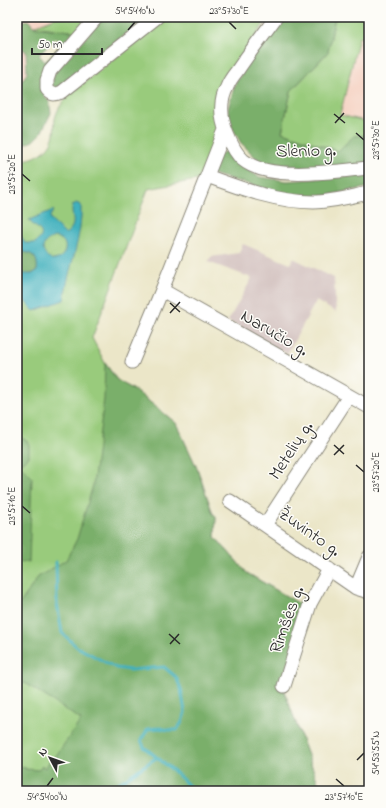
<svg xmlns="http://www.w3.org/2000/svg" width="386" height="808" font-family="'Indie Flower',sans-serif">
<style>
.built{fill:#f5d2c2}
.industrial{fill:#d1bfbd}
.green{fill:#99cb7b;stroke:#627b53}
.forest{fill:#7aaf6b;stroke:#526d4b;fill-rule:evenodd}
.water{fill:#41b0bd;stroke:#366e74;fill-rule:evenodd}
.lines{fill:none;stroke-linecap:round;stroke-linejoin:round}
.stream{stroke:#41b0bd;stroke-width:3}
.minor-casing{stroke:#8b887a;stroke-width:15}
.minor{stroke:#fff;stroke-width:13}
.ticks{fill:none;stroke:#2b2b2b;stroke-width:1.5}
.labels{text-anchor:middle;dominant-baseline:central;stroke-width:3;stroke-linejoin:round;paint-order:stroke}
.street-label{font-size:18px;fill:#2b2b2b;stroke:#fdfcf7}
.neatline{fill:none;stroke:#2b2b2b;stroke-width:1.5}
.ticks-label{font-size:10px;text-anchor:middle;fill:#2b2b2b}
</style>
<rect width="100%" height="100%" fill="#fdfcf7"/>
<filter id="ink" filterUnits="userSpaceOnUse"><feTurbulence type="fractalNoise" baseFrequency=".025" numOctaves="2"/><feDisplacementMap in="SourceGraphic" scale="8" xChannelSelector="R" yChannelSelector="G"/><feConvolveMatrix kernelMatrix="1 2 1 2 8 2 1 2 1" color-interpolation-filters="sRGB"/></filter>
<filter id="wash" filterUnits="userSpaceOnUse"><feTurbulence type="fractalNoise" baseFrequency=".012" numOctaves="4" result="noise"/><feDisplacementMap in="SourceGraphic" scale="16" xChannelSelector="R" yChannelSelector="G"/><feGaussianBlur stdDeviation="0.9" result="paint"/><feColorMatrix in="noise" values="0 0 0 0 0 0 0 0 0 0 0 0 0 0 0 0 0 1.4 0 .05"/><feComposite in="paint" operator="in"/></filter>
<g filter="url(#wash)">
<rect width="100%" height="100%" fill="#ebe6c8"/>
<!-- built -->
<path class="built" d="M17 17H80L42 36 27 95 17 103Z
M328 17H369V154L284 85Z"/>
<!-- industrial -->
<path class="industrial" d="M243 244 290 264 293 258 334 278 336 312 316 301 287 354 228 321 252 278 208 262 211 257 239 253Z"/>
<!-- green -->
<path class="green" d="M57 17H91L78 32 34 26Z
M167 17H269L227 76 217 123 215 147 202 179 148 189 92 338 105 363 117 380 136 391 176 423 197 468 213 514 216 516 215 537 247 573 305 607 282 685 321 791H17V160C34 161 51 151 54 134 55 129 54 124 55 119 57 108 64 101 71 93Z
M335 17H369V39L359 37 340 115 369 122V135L354 136 338 151 282 132 291 91 328 52Z"/>
<!-- forest -->
<path class="forest" d="M103 17H148L59 87H55L52 85 54 74Z
M283 17H335L328 52 291 91 282 132 338 151 354 136 369 135V164L308 170 269 166 257 159 241 143 230 124 228 109 235 84 252 57Z
M28 20 34 27 78 32 42 90 45 97 49 101 51 113 41 133 33 141 22 146 17 145V88L27 73 26 51 17 47V22ZM56 38 62 44 45 62 39 55Z
M224 152H229L243 167 259 177 287 181 369 175V187L313 198 292 196 212 174 219 155Z
M22 252C34 252 39 260 37 271 20 281 17 269 17 255Z
M105 363 117 380 136 391 176 423 197 468 213 514 216 516 215 537 247 573 305 607 282 685 321 791H17V768L25 767V769L39 770 42 766 45 768 51 759 53 760 81 720 25 683 17 685V608L38 577 66 560 77 539 93 485 104 399Z
M17 389 21 417 17 422Z
M17 434 29 443V457L19 464 32 477 29 562H17Z"/>
<!-- water -->
<path class="water" d="M76 203 81 205C83 237 68 268 64 300L34 311 17 293V267L23 274H32L37 271C39 260 34 252 22 252L17 255V231L19 232 25 243H35C51 231 33 228 29 220L53 210 54 211 50 216C51 222 53 222 57 226 60 228 61 231 64 233L65 234C80 224 69 216 73 205ZM55 237C77 241 59 271 46 255 39 247 46 239 55 237Z"/>
<g class="lines">
<!-- stream -->
<path class="stream" d="M56 562 57 603 62 633 77 647 116 668 130 670 164 667 176 677 181 689 185 712 182 722 177 730H168L160 728 148 729 141 740 144 747 175 772 194 791
M107 791 156 758"/>
</g>
</g>
<g filter="url(#ink)">
<g class="lines">
<defs>
<path id="minor" d="M97 17 50 71 47 80V89C52 95 54 95 62 92L157 17
M276 17C263 35 249 53 237 71 233 76 229 81 227 87 219 102 221 119 227 134 231 144 235 153 243 160 270 182 336 171 369 168
M207 176C242 189 277 202 314 202 331 202 353 196 369 193
M162 290 369 407
M132 362 162 290 225 130
M230 501 356 588 369 592
M265 525 349 396
M356 588 369 557
M284 686 310 604 329 569"/>
</defs>
<!-- minor casing -->
<use href="#minor" class="minor-casing"/>
<!-- minor -->
<use href="#minor" class="minor"/>
</g>
</g>
<!-- ticks -->
<path class="ticks" d="M229 22 236 29M128 30 135 22M334 114 345 123M335 123 344 113M356 133 364 140M22 174 30 181M170 303 180 312M170 313 180 302M334 445 344 454M334 455 344 445M356 465 364 472M22 506 30 513M169 634 180 644M170 644 179 634M357 760 364 753M336 779 344 786M47 786 53 778"/>
<g class="labels">
<!-- street labels -->
<g class="street-label">
<text transform="translate(306 152) rotate(-1)">Slėnio g.</text>
<text transform="translate(274 334) rotate(30)">Naručio g.</text>
<text transform="translate(292 451) rotate(-57)">Metelių g.</text>
<text transform="translate(309 533) rotate(35)">Žuvinto g.</text>
<text transform="translate(288 620) rotate(-70)">Rimšės g.</text>
</g>
</g>
<!-- margin -->
<rect width="386" height="808" fill="none" stroke="#fdfcf7" stroke-width="44"/>
<!-- north arrow -->
<g transform="translate(50 758) rotate(311)" stroke="#fdfcf7" stroke-width="3" paint-order="stroke">
<path d="M0-3L7 15L0 10L-7 15Z" fill="#2b2b2b"/>
<text y="-6" font-size="11" font-weight="bold" text-anchor="middle" fill="#2b2b2b">N</text>
</g>
<!-- scale -->
<path d="M32 48v6h70v-6" fill="none" stroke="#2b2b2b" stroke-width="2"/>
<text x="38" y="48" font-size="12" fill="#2b2b2b" stroke="#fdfcf7" stroke-width="3" paint-order="stroke">50 m</text>
<rect x="22" y="22" width="342" height="764" class="neatline"/>
<g class="ticks-label">
<text x="135" y="14">54°54'10"N</text>
<text x="229" y="14">23°57'30"E</text>
<text transform="translate(375 140) rotate(-90)" y="4">23°57'30"E</text>
<text transform="translate(11 174) rotate(-90)" y="4">23°57'20"E</text>
<text transform="translate(375 472) rotate(-90)" y="4">23°57'20"E</text>
<text transform="translate(11 506) rotate(-90)" y="4">23°57'10"E</text>
<text transform="translate(375 753) rotate(-90)" y="4">54°53'55"N</text>
<text x="47" y="800">54°54'00"N</text>
<text x="344" y="800">23°57'10"E</text>
</g>
</svg>
